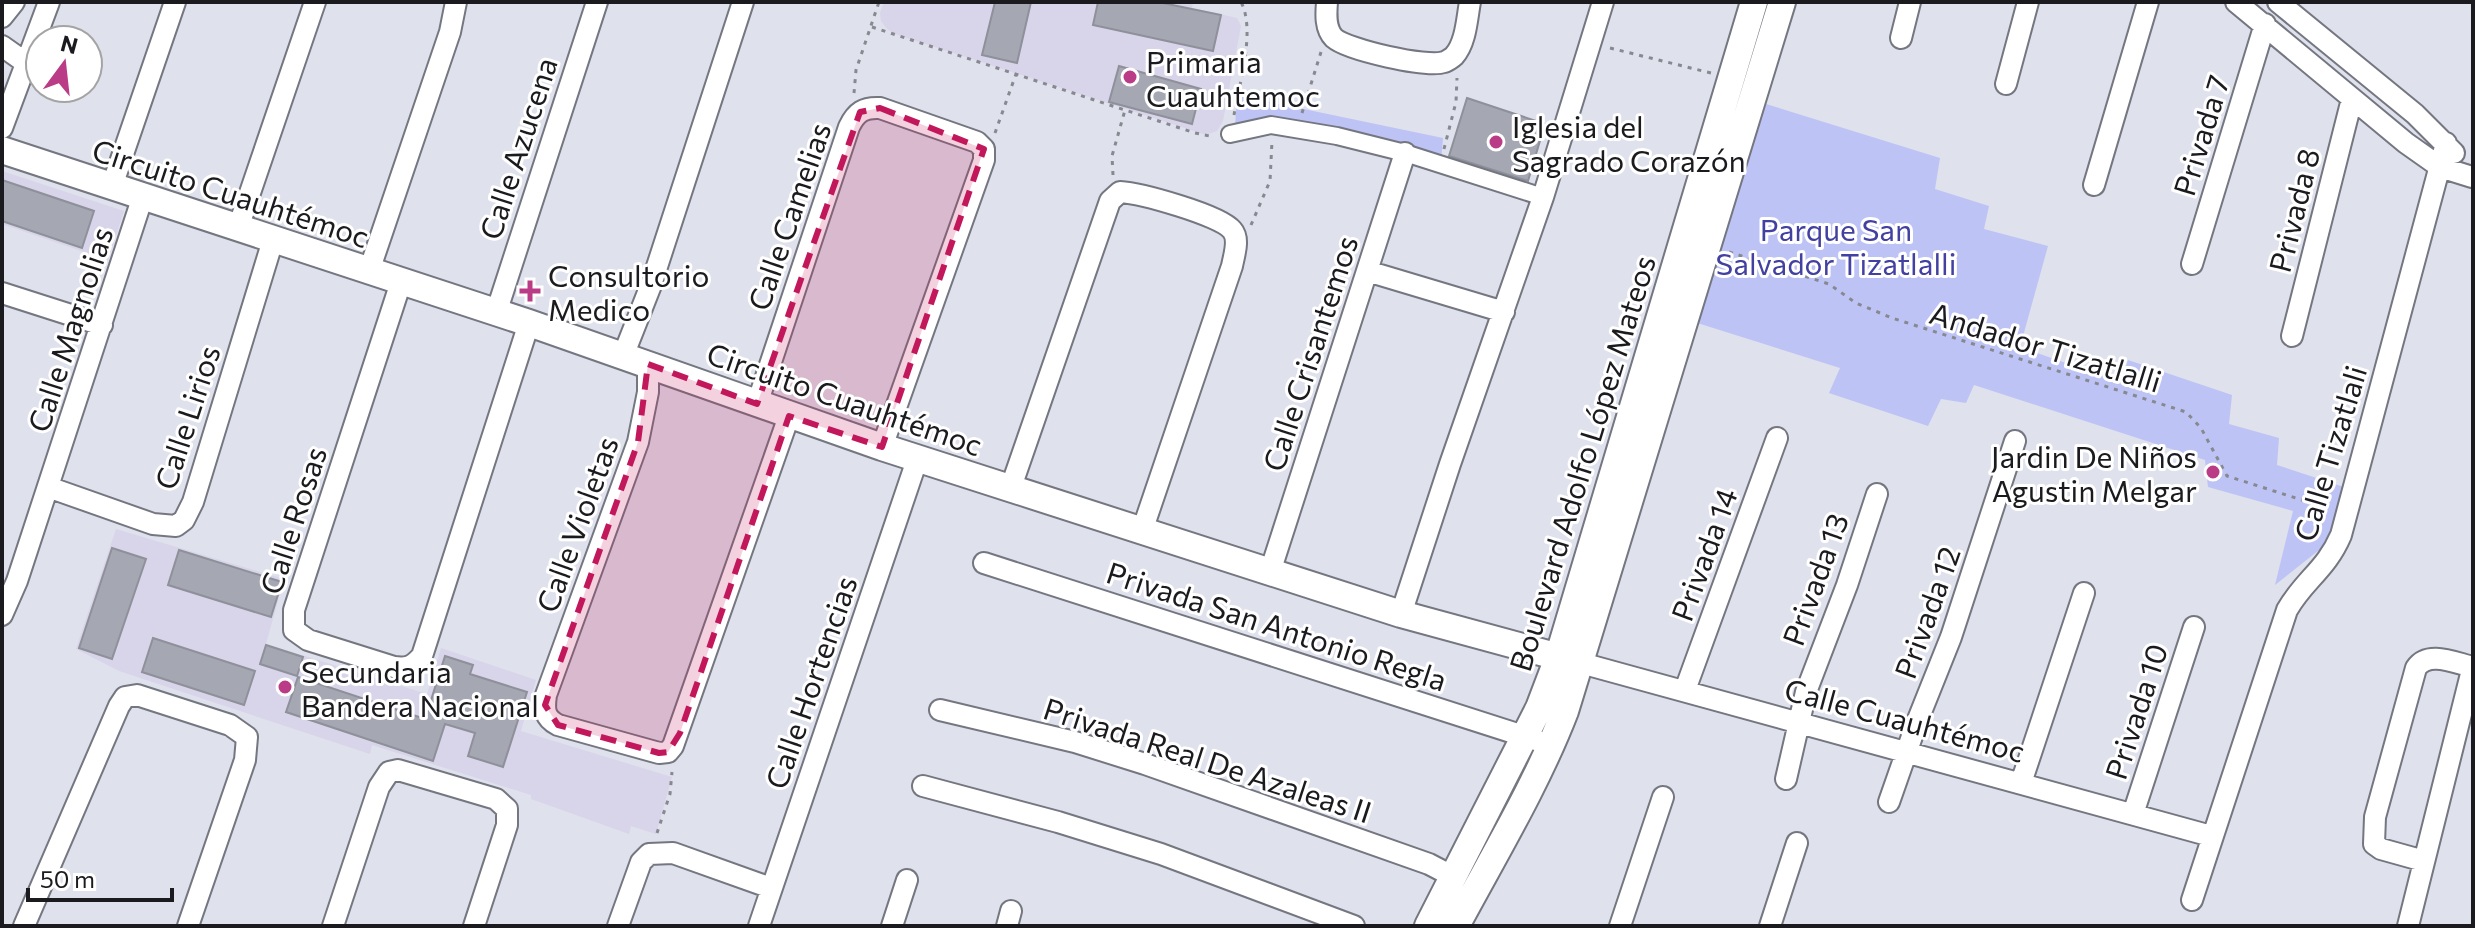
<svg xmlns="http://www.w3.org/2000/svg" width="2475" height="928" font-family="Commissioner,sans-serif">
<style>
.education{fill:#d8d4ea}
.green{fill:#bdc4f5}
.building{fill:#a5a7b2;stroke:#8e909a;stroke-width:2}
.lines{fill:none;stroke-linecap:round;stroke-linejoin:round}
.pedestrian-casing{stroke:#747680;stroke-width:20}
.minor-casing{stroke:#747680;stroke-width:24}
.tertiary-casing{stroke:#747680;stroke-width:30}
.path{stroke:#878890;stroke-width:3;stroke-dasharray:4 6;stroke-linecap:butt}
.pedestrian{stroke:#fff;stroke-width:16}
.minor{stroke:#fff;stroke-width:20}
.tertiary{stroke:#fff;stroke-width:26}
.marked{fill:#c2185b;fill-opacity:0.2;stroke:#c2185b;stroke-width:6;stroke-dasharray:16 10;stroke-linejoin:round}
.poi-dot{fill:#ba3b86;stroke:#fff;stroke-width:3}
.labels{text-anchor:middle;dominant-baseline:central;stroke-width:6;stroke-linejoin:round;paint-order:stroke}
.poi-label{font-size:30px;fill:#1b1b1f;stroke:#fff;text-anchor:start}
.street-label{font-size:30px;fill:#1b1b1f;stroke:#fff}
.park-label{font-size:30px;fill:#4240a1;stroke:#fff}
</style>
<rect width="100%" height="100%" fill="#dfe1ec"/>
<!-- education -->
<path class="education" d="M884 2H1193L1192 8 1237 18 1241 26 1223 121 1217 131 1206 135 895 34 887 29 881 21 880 13Z
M2 171 124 211 108 260 2 224Z
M116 529 284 579 266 644 427 694 441 648 536 680 521 731 672 777 656 834 631 826 629 834 531 799V795L372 745 370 754 119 671 76 649Z"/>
<!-- green -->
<path class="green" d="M1237 95 1443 138 1441 161 1303 124 1235 128Z
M1766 104 1940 158 1935 189 1989 206 1984 229 2048 246 2020 347 2121 382 2128 360 2232 395 2229 424 2279 438 2277 465 2344 487 2328 543 2275 585 2293 511 2208 487 2205 460 1974 385 1966 403 1941 399 1928 426 1829 393 1840 368 1691 321Z"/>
<!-- building -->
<path class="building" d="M995 2H1031L1017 63 982 55Z
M1098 2H1158L1221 15 1213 51 1093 25Z
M1119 66 1201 89 1192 124 1109 102Z
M1467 98 1545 124 1528 181 1449 156Z
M2 180 94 211 82 248 2 221Z
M112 548 146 559 112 659 79 648Z
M179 550 282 582 271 617 168 585Z
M153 638 255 671 244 705 142 672Z
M266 645 303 657 297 676 260 664Z
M445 656 473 665 470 674 527 692 503 767 468 756 475 733 445 724 433 761 286 712 298 677 425 719Z"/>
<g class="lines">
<defs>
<path id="pedestrian" d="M1230 134 1271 125 1337 136 1405 153 1543 197"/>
<path id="minor" d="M1327 2C1326 14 1325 29 1334 38 1348 50 1427 68 1444 62 1446 62 1453 57 1454 56 1466 43 1467 18 1470 2
M2236 2 2406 143 2440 167 2472 177
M2278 2 2415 114 2454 153
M2 17 14 2
M1901 38 1910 2
M2 46 26 63
M2006 84 2028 2
M2 128 49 2
M2094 185 2148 2
M112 186 175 2
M238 228 315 2
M2192 264 2265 24
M369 271 450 32 456 2
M1367 271 1504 312
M401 282 294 610V630L308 640 394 667C408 669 413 666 422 656L529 323
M2 293 102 325
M496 313 597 2
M2292 336 2352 99
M623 356 651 285 743 2
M648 364V392L638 442 546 695C544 709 544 718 558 725L659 753 668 752 673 746 789 416
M757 404 849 127C856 112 864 107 880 108L977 142 984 149V160L882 447
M48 487 153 524 176 526 184 520 193 502 273 240
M1011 487 1110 201 1120 192C1140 193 1220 215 1232 230 1240 239 1234 255 1232 266L1142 531
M984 563 1536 740
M1270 572 1405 153
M1401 614 1450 464 1543 197 1603 2
M2 615 17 581 143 196
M1581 663 2211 836
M1685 690 1777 438
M940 710 1075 742 1145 764 1429 864 1454 877
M1786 779 1806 692 1847 585 1877 494
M2021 783 2084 593
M923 786 1058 822 1161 854 1354 926
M1889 802 1917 722 1951 637 2015 441
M2133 814 2194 627
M2424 861 2381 849 2374 844 2375 817 2416 668C2428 650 2455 663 2473 667
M2192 900 2287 610C2304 580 2326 570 2341 535L2446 143
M24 926 119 706 125 697 137 695 230 725 247 737 245 760 188 926
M333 926 379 787 389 772 398 770 496 799 507 809V825L474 926
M618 926 641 862 649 854 673 853 771 888
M759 926 918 457
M892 926 907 880
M1007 926 1011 911
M1620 926 1663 797
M1770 926 1797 843
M2408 926 2473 666"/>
<path id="tertiary" d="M2 150 529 323 882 447 1401 614 1581 663
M1428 926 1539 708 1558 658 1754 2
M1456 926C1494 855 1536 786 1565 711L1782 2"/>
</defs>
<!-- pedestrian casing -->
<use href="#pedestrian" class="pedestrian-casing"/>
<!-- minor casing -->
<use href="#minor" class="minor-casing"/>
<!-- tertiary casing -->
<use href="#tertiary" class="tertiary-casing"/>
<!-- path -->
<path class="path" d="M872 27 1195 133 1214 137
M1610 48 1711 73
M854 93 856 70 879 2
M1302 113 1321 52
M1234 115C1239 84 1256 31 1241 2
M995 133 1016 74
M1444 149 1456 102 1457 78
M1113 175 1112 156 1125 110
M1251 225 1270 181 1272 141
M1729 252 1829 284 1856 303 1892 318 2186 412 2201 428 2227 476 2327 508
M657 833 670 794 672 772"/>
<!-- pedestrian -->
<use href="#pedestrian" class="pedestrian"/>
<!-- minor -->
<use href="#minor" class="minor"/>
<!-- tertiary -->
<use href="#tertiary" class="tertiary"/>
</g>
<!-- marked area -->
<path class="marked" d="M880 108 984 149 882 447 789 416 680 733 668 752 659 753 558 725 545 705 638 442 648 364 757 404 860 112Z"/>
<!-- markers -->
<g class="poi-dot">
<circle cx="1130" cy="77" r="8"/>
<circle cx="1496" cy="142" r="8"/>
<path d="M526 279h8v8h8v8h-8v8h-8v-8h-8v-8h8z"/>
<circle cx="2213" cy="472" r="8"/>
<circle cx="285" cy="687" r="8"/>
</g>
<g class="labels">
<!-- poi labels -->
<g class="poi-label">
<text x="1146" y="60">Primaria<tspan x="1146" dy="34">Cuauhtemoc</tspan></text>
<text x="1512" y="125">Iglesia del<tspan x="1512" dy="34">Sagrado Corazón</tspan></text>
<text x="548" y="274">Consultorio<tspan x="548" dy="34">Medico</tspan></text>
<text x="2197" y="455" text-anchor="end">Jardin De Niños<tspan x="2197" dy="34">Agustin Melgar</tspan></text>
<text x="301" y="670">Secundaria<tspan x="301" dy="34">Bandera Nacional</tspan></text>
</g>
<!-- street labels -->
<g class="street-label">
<text transform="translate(2200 135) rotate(-73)">Privada 7</text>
<text transform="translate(517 148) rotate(-72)">Calle Azucena</text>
<text transform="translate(231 192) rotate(18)">Circuito Cuauhtémoc</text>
<text transform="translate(2293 210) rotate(-76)">Privada 8</text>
<text transform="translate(788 216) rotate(-71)">Calle Camelias</text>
<text transform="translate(69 329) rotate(-72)">Calle Magnolias</text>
<text transform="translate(2046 346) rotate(17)">Andador Tizatlalli</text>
<text transform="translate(1309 353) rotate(-72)">Calle Crisantemos</text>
<text transform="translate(845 398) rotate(19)">Circuito Cuauhtémoc</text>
<text transform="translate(186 417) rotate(-72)">Calle Lirios</text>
<text transform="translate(2329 453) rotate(-73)">Calle Tizatlali</text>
<text transform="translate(1581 463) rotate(-73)">Boulevard Adolfo López Mateos</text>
<text transform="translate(292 520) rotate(-72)">Calle Rosas</text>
<text transform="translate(576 524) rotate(-70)">Calle Violetas</text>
<text transform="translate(1703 554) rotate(-70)">Privada 14</text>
<text transform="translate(1814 579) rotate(-70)">Privada 13</text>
<text transform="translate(1926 612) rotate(-70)">Privada 12</text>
<text transform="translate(1277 625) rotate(18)">Privada San Antonio Regla</text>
<text transform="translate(810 682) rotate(-71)">Calle Hortencias</text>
<text transform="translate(2135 711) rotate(-72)">Privada 10</text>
<text transform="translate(1905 719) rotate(15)">Calle Cuauhtémoc</text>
<text transform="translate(1208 759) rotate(18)">Privada Real De Azaleas II</text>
</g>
<!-- park labels -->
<g class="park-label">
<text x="1836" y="228">Parque San<tspan x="1836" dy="34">Salvador Tizatlalli</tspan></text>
</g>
</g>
<!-- border -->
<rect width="2475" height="928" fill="none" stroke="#1b1b1f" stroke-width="8"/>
<!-- north arrow -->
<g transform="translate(64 64) rotate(15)"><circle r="38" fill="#ffffff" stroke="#a4a4a5" stroke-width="2"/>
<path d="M0-6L14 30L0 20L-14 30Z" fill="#ba3b86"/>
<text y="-12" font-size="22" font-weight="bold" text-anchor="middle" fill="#1b1b1f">N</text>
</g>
<!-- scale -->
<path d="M28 888v12h144v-12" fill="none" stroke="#1b1b1f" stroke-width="4"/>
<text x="40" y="888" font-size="24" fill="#1b1b1f" stroke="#ffffff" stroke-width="6" paint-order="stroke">50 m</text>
</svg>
